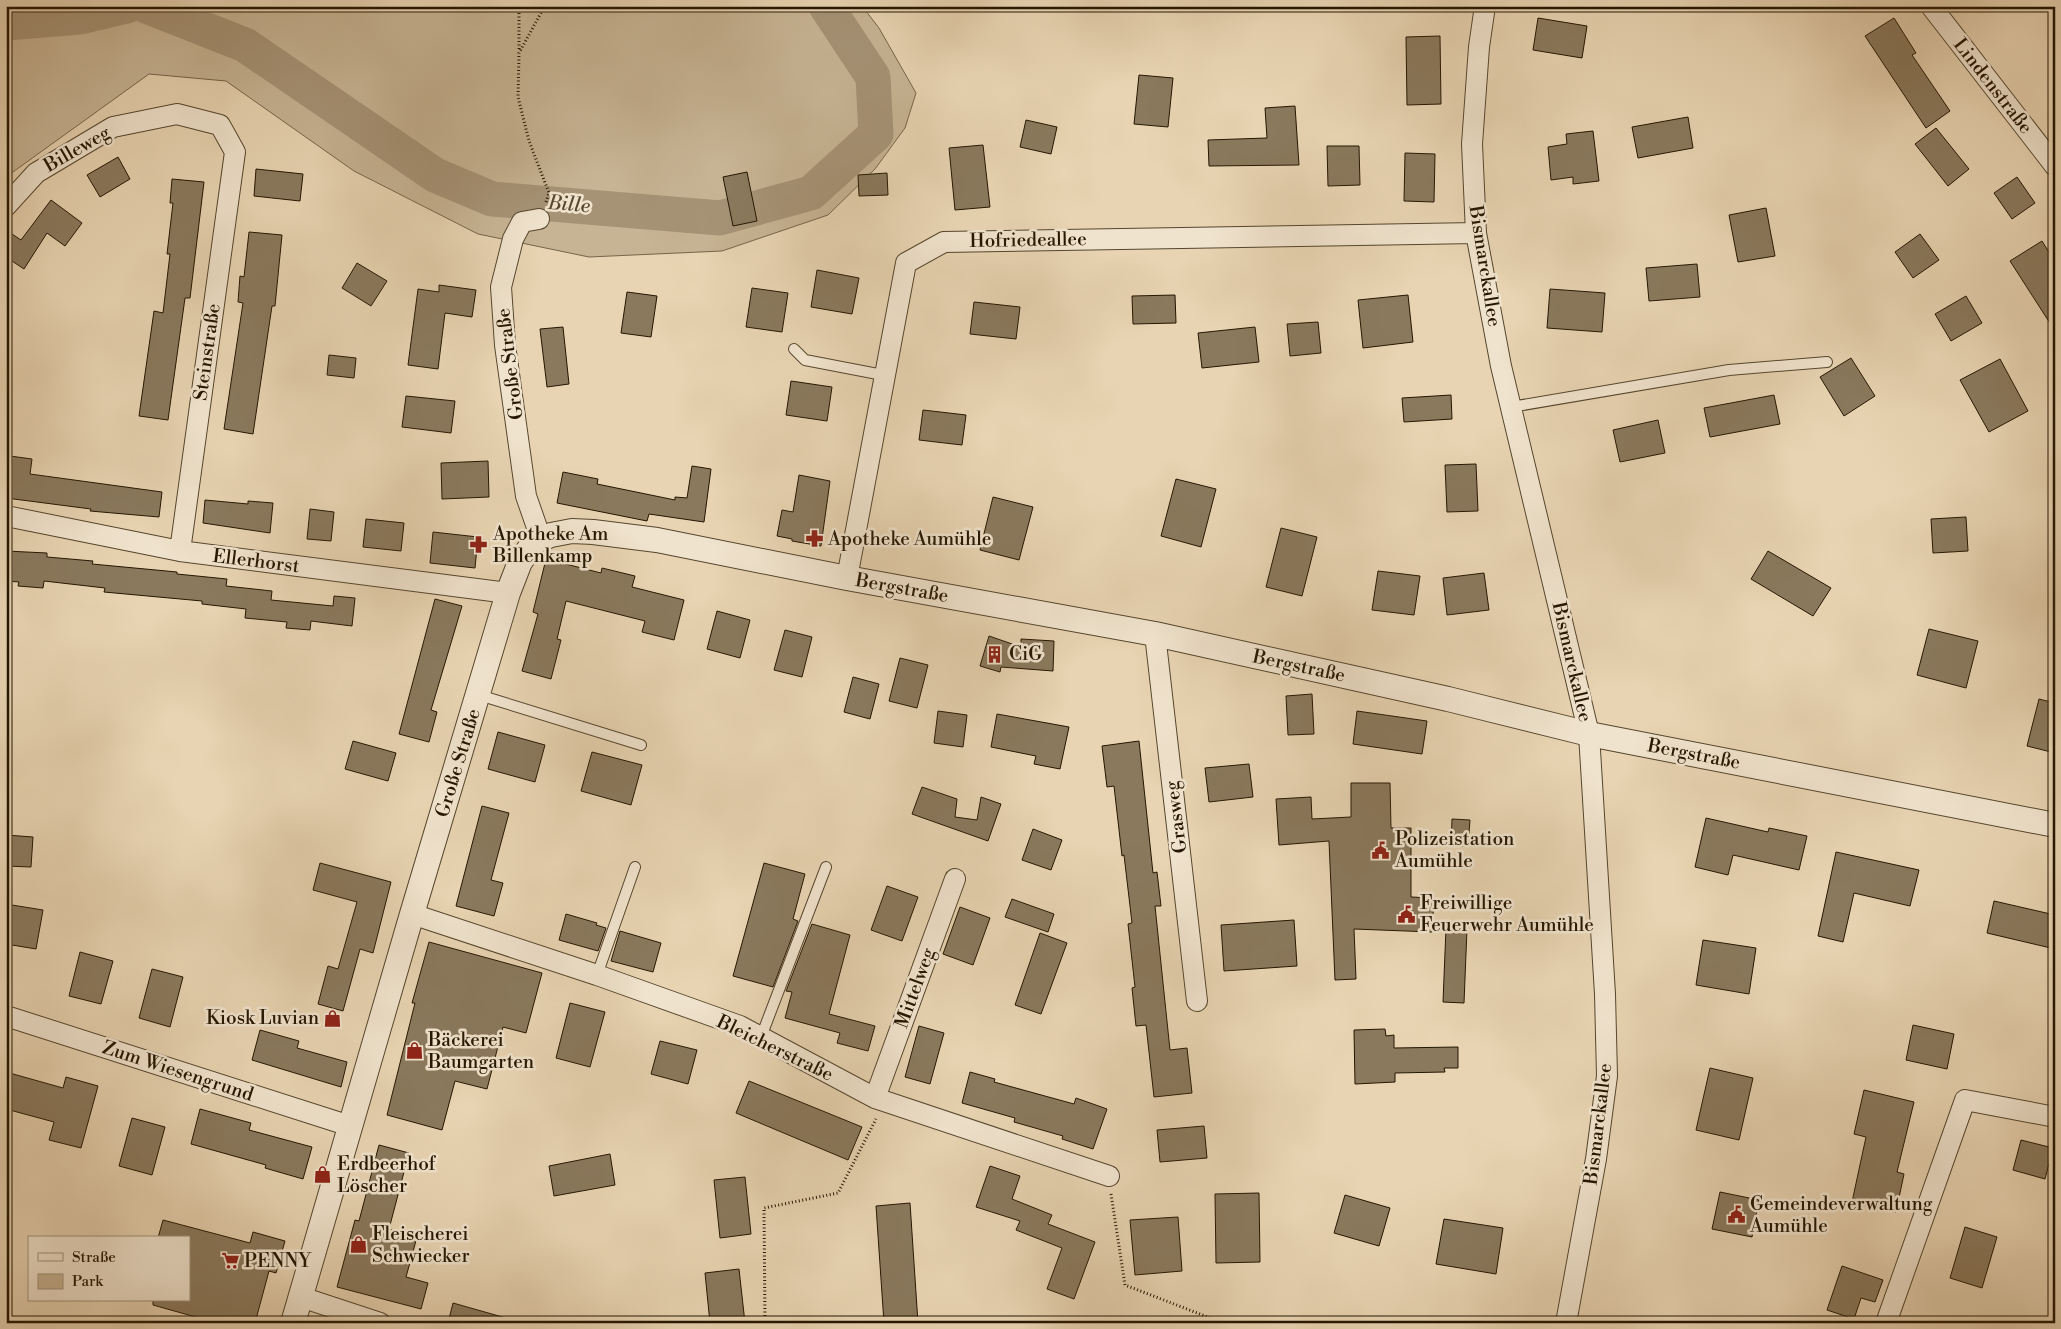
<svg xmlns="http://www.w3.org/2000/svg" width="2061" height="1329" font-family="'Libre Bodoni',serif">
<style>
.green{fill:#c7b494;stroke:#76654a}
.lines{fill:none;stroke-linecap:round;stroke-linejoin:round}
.river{stroke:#a69376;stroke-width:35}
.building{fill:#8a795d;stroke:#251601}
.service-casing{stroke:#56462d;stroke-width:12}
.minor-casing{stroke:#56462d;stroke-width:22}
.tertiary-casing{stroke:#56462d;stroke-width:26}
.path{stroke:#251601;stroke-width:3;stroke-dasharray:1 2.5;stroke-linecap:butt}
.service{stroke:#f0e3cd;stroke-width:10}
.minor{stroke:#f0e3cd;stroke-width:20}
.tertiary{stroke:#f0e3cd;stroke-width:24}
.labels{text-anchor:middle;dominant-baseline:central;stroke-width:5;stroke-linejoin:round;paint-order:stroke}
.street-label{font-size:19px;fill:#251601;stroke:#f0e3cd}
.poi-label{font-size:19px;fill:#251601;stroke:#f0e3cd;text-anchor:start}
.water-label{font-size:20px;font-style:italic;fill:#594830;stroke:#f0e3cd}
</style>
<rect width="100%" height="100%" fill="#e8d4b2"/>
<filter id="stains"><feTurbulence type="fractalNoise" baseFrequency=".004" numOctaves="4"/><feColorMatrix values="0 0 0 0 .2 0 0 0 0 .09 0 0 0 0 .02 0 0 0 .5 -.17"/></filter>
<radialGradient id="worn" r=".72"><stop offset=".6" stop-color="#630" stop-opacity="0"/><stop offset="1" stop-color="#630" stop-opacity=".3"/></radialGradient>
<!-- green -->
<path class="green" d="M6 6H862L879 28 916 93 905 128 875 169 828 215 722 251 589 257 478 234 354 171 226 81 149 74 6 177Z"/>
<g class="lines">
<!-- river -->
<path class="river" d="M146 6 245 45 435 175 492 199 720 218 811 193 876 134 873 77 826 6
M6 23 80 17 127 6"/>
</g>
<!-- building -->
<path class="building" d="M1538 18 1587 26 1582 58 1533 50Z
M1894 18 1916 53 1912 55 1950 111 1926 128 1865 36Z
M1440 36 1441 104 1407 105 1406 37Z
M1139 75 1173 78 1168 127 1134 124Z
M1295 106 1299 165 1209 166 1208 140 1267 138 1265 108Z
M1688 117 1693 148 1638 158 1632 127Z
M1026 120 1057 127 1051 154 1020 147Z
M1936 128 1969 169 1948 186 1915 144Z
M1593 131 1599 181 1573 184V177L1551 180 1548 147 1567 144 1566 134Z
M983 145 990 207 955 210 949 148Z
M1327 146H1359L1360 185 1328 186Z
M1405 153 1435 154 1434 202 1404 201Z
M118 157 130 179 100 197 87 175Z
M256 169 303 174 300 201 254 196Z
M747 172 757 221 733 226 723 177Z
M887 173 888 195 859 196 858 175Z
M2017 177 2035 203 2012 219 1994 193Z
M172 179 204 182 190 298H185L168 420 139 416 154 311 163 313 170 254H167L173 203H170Z
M51 200 82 223 65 246 47 233 24 269 6 257V243L12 234 21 240Z
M1766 208 1775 256 1738 262 1729 215Z
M249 232 282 235 275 306H272L253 434 224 429 243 303 238 302 240 276 244 277Z
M1920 234 1939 260 1913 278 1895 252Z
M2042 241 2055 262V331L2010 261Z
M357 263 387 281 371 306 342 288Z
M1697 264 1700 297 1649 301 1646 268Z
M817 270 859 278 852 314 811 307Z
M439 285 476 290 472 317 445 313 438 369 408 365 418 289 439 292Z
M752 288 788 293 782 332 746 327Z
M1550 289 1605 293 1602 332 1547 328Z
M627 292 657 296 651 337 621 333Z
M1175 295 1176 323 1133 324 1132 296Z
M1408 295 1413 342 1363 348 1358 300Z
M1966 296 1982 323 1951 341 1935 314Z
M974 302 1020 307 1016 339 970 334Z
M1318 322 1321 353 1290 356 1287 324Z
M563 327 569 384 547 387 540 329Z
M1255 327 1259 362 1202 368 1198 333Z
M329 355 356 358 354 378 327 375Z
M1851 358 1875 396 1844 416 1820 377Z
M2000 359 2028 411 1989 432 1960 380Z
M791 381 832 387 827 421 786 415Z
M1451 395 1452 419 1404 422 1402 398Z
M1774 395 1780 424 1710 437 1704 408Z
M406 396 455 401 451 433 402 427Z
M923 410 966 415 962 445 919 440Z
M1658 420 1665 453 1620 462 1613 430Z
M10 456 32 459 30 474 162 492 159 517 90 511 91 509 6 498Z
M488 461 489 497 442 499 441 463Z
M1476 464 1478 511 1447 512 1445 465Z
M692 466 711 469 704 522 649 514 647 521 557 503 563 472 598 479 597 484 675 500V497L687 498Z
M799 475 830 481 821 546 792 541V539L777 536 782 510 793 512Z
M1176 479 1216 489 1201 547 1161 536Z
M993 497 1033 507 1019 560 980 550Z
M205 500 248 504V501L273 503 270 533 203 523Z
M310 509 334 512 331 541 307 539Z
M1966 517 1968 551 1933 553 1931 519Z
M366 519 404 523 401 551 363 547Z
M1281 528 1317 537 1302 596 1266 587Z
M433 532 478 537 475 568 430 563Z
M6 551 47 553V557L93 561 92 564 177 572V574L227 579 226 586 272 591 271 600 333 606 334 596 355 598 352 626 311 621 310 630 286 628 287 622 245 618 246 609 202 604V601L104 592 105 588 44 581 43 588 18 586 19 582 6 581Z
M1768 551 1831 588 1813 616 1751 579Z
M546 559 601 573 602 568 635 576 632 587 684 600 674 640 642 632 645 621 566 601 557 639 561 640 551 679 522 671 538 614 533 612Z
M1378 571 1420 576 1414 615 1372 610Z
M1484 573 1489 610 1447 615 1443 578Z
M435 599 462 606 431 710 437 712 429 742 399 734Z
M717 611 750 620 740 658 707 649Z
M1929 629 1978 641 1966 688 1917 675Z
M785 630 812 637 802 677 774 670Z
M989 636 1021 647V639L1054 641 1053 671 1001 667 1000 672 980 666Z
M900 658 928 665 917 708 889 701Z
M853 677 879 684 870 719 844 712Z
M1312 694 1314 734 1288 735 1286 696Z
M2039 699 2055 703V753L2027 746Z
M938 711 967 715 963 747 934 743Z
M1357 711 1427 721 1422 754 1353 744Z
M997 714 1069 727 1060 769 1034 764 1036 756 991 747Z
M498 732 545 745 535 782 488 769Z
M353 741 396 753 388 781 345 769Z
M1139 741 1153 873 1157 872 1161 906H1155L1170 1050 1187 1048 1192 1093 1154 1097 1146 1025 1136 1026 1132 988 1135 987 1128 924 1132 923 1124 855 1122 856 1114 786 1107 787 1102 746Z
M592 752 642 765 631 805 581 791Z
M1249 764 1253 797 1209 802 1205 768Z
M1351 783H1390L1391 828H1411V897L1434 898 1432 932 1354 929 1356 979 1335 980 1329 841 1279 845 1276 799 1311 797 1312 819 1351 817Z
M922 787 957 799 955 817 977 820 981 797 1001 804 988 841 912 814Z
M482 806 509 813 491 880 503 883 494 916 456 906Z
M1706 818 1768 832 1769 828 1807 836 1799 870 1733 855 1728 875 1695 867Z
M1452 819 1470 820 1468 846 1451 845Z
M1033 829 1062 840 1051 870 1022 860Z
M6 835 33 837 31 867 6 866Z
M1836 852 1919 870 1910 906 1854 893 1843 942 1818 936Z
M320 863 391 882 373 953 360 949 343 1011 318 1004 328 966 338 969 357 902 313 890Z
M764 863 805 874 793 919 798 921 773 987 733 976Z
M887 886 918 897 902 941 871 930Z
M1012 899 1054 914 1048 932 1005 917Z
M1994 901 2055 915V949L1987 933Z
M12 905 43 910 36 949 6 944Z
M960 907 990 918 973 965 943 954Z
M566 914 597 923 596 925 606 928 598 951 559 940Z
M1294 920 1297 966 1224 971 1221 925Z
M812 924 850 935 829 1014 875 1026 868 1051 837 1043 840 1033 785 1018 792 992 786 991Z
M1446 928 1467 929 1464 1003 1443 1002Z
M620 931 661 943 653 972 611 961Z
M1040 933 1067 943 1041 1014 1015 1005Z
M1703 940 1756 948 1749 994 1696 985Z
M429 942 542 973 526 1033 503 1027 487 1089 455 1081 442 1130 387 1115 415 1003H412Z
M80 952 113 961 101 1004 69 996Z
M152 969 183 977 170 1027 139 1018Z
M570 1003 605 1012 590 1067 556 1058Z
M1913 1025 1954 1034 1947 1069 1906 1060Z
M919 1026 944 1033 930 1084 905 1077Z
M1385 1029 1386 1036 1394 1035V1048L1458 1047V1068H1444L1445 1072 1395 1073V1082L1355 1084 1354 1030Z
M260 1030 299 1041 297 1048 347 1062 341 1087 252 1060Z
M660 1041 697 1050 688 1084 651 1074Z
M1710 1068 1753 1078 1739 1140 1696 1130Z
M6 1072 63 1088 66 1077 98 1086 81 1148 49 1140 54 1122 6 1109Z
M970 1072 995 1079 994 1082 1074 1104 1076 1098 1107 1109 1093 1149 1062 1139 1063 1136 1014 1122 1015 1118 962 1103Z
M749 1081 862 1127 848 1160 736 1113Z
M1864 1090 1914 1102 1897 1172 1904 1174 1896 1212 1852 1202 1866 1137 1854 1134Z
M200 1109 251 1123 249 1130 312 1147 303 1179 265 1168 266 1165 191 1144Z
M132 1118 165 1127 152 1175 119 1166Z
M1204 1126 1207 1158 1160 1162 1157 1130Z
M2021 1140 2053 1148 2045 1179 2013 1170Z
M379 1145 409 1153 389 1229 417 1237 406 1277 428 1283 421 1309 337 1287 355 1220 359 1221Z
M610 1154 615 1185 554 1196 549 1166Z
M990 1166 1020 1176 1012 1199 1052 1215 1048 1224 1095 1242 1074 1299 1047 1289 1062 1248 1016 1230 1020 1221 976 1207Z
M745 1177 751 1234 720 1238 714 1180Z
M1720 1192 1759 1200 1752 1237 1712 1229Z
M1259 1193 1260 1262 1216 1263 1215 1194Z
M1345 1195 1390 1208 1379 1246 1334 1233Z
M910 1203 918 1323H884L876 1206Z
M1178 1217 1182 1271 1135 1275 1130 1220Z
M1444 1219 1503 1228 1496 1274 1436 1264Z
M163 1220 250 1243 253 1232 285 1241 276 1273 269 1271 255 1323H217L153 1305V1300H189V1238H158Z
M1965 1227 1997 1237 1982 1288 1950 1278Z
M1842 1266 1883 1280 1875 1302 1861 1298 1854 1319 1827 1310Z
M739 1269 745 1323H710L705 1273Z
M453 1303 506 1318V1323H448Z"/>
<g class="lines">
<defs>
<path id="service" d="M794 349 805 360 883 375
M1511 407 1729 370 1827 362
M479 695 641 745
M597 975 635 867
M761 1037 826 867"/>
<path id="minor" d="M1485 6 1479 47 1472 144 1476 233 1501 366 1589 734 1605 994 1607 1076 1596 1159 1566 1323
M1931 6 2055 166
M6 206 36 173 113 127 177 114 220 125 235 152 180 551
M539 219 522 222 513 239 501 287 505 345 526 496 541 539
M6 516 180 551 508 593
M847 578 906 263 944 242 1476 233
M1155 634 1197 1001
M412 914 597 975 740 1026 875 1098 1109 1176
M6 1016 350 1126
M875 1098 955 879
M301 1297 380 1323
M1886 1323 1965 1100 2055 1117"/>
<path id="tertiary" d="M293 1323 412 914 508 593 520 562 534 542 551 535 572 531 593 532 657 540 847 578 1155 634 1448 699 1589 734 2055 825"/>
</defs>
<!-- service casing -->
<use href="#service" class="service-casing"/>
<!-- minor casing -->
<use href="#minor" class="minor-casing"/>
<!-- tertiary casing -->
<use href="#tertiary" class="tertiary-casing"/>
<!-- path -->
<path class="path" d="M519 6V51
M546 202 549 193 529 141 518 97 519 53 542 11 547 6
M1111 1194 1125 1285 1223 1323
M765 1323 764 1208 838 1193 876 1119"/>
<!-- service -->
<use href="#service" class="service"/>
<!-- minor -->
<use href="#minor" class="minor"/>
<!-- tertiary -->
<use href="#tertiary" class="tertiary"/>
</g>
<!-- icons -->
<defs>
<symbol id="pharmacy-bare" viewBox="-9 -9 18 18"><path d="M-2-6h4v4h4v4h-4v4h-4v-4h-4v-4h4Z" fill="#8f2418" stroke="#f0e3cd" stroke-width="2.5" paint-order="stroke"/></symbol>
<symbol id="building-bare" viewBox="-9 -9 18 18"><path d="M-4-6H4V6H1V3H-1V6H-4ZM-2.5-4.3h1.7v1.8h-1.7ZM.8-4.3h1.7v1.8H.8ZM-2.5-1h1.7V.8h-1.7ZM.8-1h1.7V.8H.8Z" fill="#8f2418" stroke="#f0e3cd" stroke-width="2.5" paint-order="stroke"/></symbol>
<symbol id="civic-bare" viewBox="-9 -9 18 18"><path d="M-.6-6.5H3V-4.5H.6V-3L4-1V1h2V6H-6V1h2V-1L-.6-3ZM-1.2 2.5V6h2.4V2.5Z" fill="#8f2418" stroke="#f0e3cd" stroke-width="2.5" paint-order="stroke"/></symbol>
<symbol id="shop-bare" viewBox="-9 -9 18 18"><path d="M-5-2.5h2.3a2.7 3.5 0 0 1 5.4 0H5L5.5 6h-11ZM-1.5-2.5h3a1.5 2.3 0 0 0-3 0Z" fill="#8f2418" stroke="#f0e3cd" stroke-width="2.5" paint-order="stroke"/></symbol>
<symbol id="supermarket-bare" viewBox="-9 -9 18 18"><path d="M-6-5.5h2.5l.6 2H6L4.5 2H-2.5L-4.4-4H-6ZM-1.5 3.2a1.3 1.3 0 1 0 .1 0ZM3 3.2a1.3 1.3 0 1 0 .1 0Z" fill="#8f2418" stroke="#f0e3cd" stroke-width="2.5" paint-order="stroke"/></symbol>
</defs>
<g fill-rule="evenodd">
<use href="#pharmacy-bare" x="802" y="526" width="25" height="25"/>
<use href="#pharmacy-bare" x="466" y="532" width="25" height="25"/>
<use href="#building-bare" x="982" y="642" width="25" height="25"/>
<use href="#civic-bare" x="1368" y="838" width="25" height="25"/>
<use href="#civic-bare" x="1394" y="902" width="25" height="25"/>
<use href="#shop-bare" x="320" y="1006" width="25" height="25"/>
<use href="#shop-bare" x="402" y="1038" width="25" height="25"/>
<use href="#shop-bare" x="310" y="1162" width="25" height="25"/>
<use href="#civic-bare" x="1724" y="1202" width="25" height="25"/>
<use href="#shop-bare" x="346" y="1232" width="25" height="25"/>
<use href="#supermarket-bare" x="218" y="1248" width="25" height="25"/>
</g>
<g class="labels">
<!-- street labels -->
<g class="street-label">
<text transform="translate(1993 86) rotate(52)">Lindenstraße</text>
<text transform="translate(77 149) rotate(-30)">Billeweg</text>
<text transform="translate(1028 240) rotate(-1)">Hofriedeallee</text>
<text transform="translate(1485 266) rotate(81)">Bismarckallee</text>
<text transform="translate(207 352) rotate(-82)">Steinstraße</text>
<text transform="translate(510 364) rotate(-97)">Große Straße</text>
<text transform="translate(256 561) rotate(7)">Ellerhorst</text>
<text transform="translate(902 588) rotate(10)">Bergstraße</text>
<text transform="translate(1572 662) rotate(77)">Bismarckallee</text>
<text transform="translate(1299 666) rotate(12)">Bergstraße</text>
<text transform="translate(1694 754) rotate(11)">Bergstraße</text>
<text transform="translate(458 763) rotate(-73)">Große Straße</text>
<text transform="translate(1176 817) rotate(-97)">Grasweg</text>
<text transform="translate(915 988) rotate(-70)">Mittelweg</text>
<text transform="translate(775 1048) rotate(26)">Bleicherstraße</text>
<text transform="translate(178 1071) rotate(18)">Zum Wiesengrund</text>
<text transform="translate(1598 1124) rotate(-83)">Bismarckallee</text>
</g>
<!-- poi labels -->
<g class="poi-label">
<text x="493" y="534">Apotheke Am<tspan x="493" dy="22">Billenkamp</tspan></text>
<text x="828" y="539">Apotheke Aumühle</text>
<text x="1009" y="654">CiG</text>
<text x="1395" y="839">Polizeistation<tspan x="1395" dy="22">Aumühle</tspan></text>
<text x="1420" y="903">Freiwillige<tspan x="1420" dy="22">Feuerwehr Aumühle</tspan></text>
<text x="319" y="1018" text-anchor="end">Kiosk Luvian</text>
<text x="428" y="1040">Bäckerei<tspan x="428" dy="22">Baumgarten</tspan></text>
<text x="337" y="1164">Erdbeerhof<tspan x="337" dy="22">Löscher</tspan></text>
<text x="1750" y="1204">Gemeindeverwaltung<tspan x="1750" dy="22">Aumühle</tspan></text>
<text x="372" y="1234">Fleischerei<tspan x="372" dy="22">Schwiecker</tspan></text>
<text x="244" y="1261">PENNY</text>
</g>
<!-- water labels -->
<g class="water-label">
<text transform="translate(569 205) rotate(5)">Bille</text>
</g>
</g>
<!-- margin -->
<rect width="2061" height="1329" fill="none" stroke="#e8d4b2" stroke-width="25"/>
<rect x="8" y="8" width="2046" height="1314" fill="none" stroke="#251601" stroke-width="2.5"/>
<rect x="12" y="12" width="2036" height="1304" fill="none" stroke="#251601"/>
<!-- legend -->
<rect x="28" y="1236" width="162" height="65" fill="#f0e3cd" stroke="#9f917b"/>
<rect x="38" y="1253" width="25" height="8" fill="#f0e3cd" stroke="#9f917b"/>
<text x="72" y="1262" font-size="15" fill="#251601">Straße</text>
<rect x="38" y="1274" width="25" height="15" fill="#c7b494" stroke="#9f917b"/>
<text x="72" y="1286" font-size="15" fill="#251601">Park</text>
<rect width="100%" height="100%" filter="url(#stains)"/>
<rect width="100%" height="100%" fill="url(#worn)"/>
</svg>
